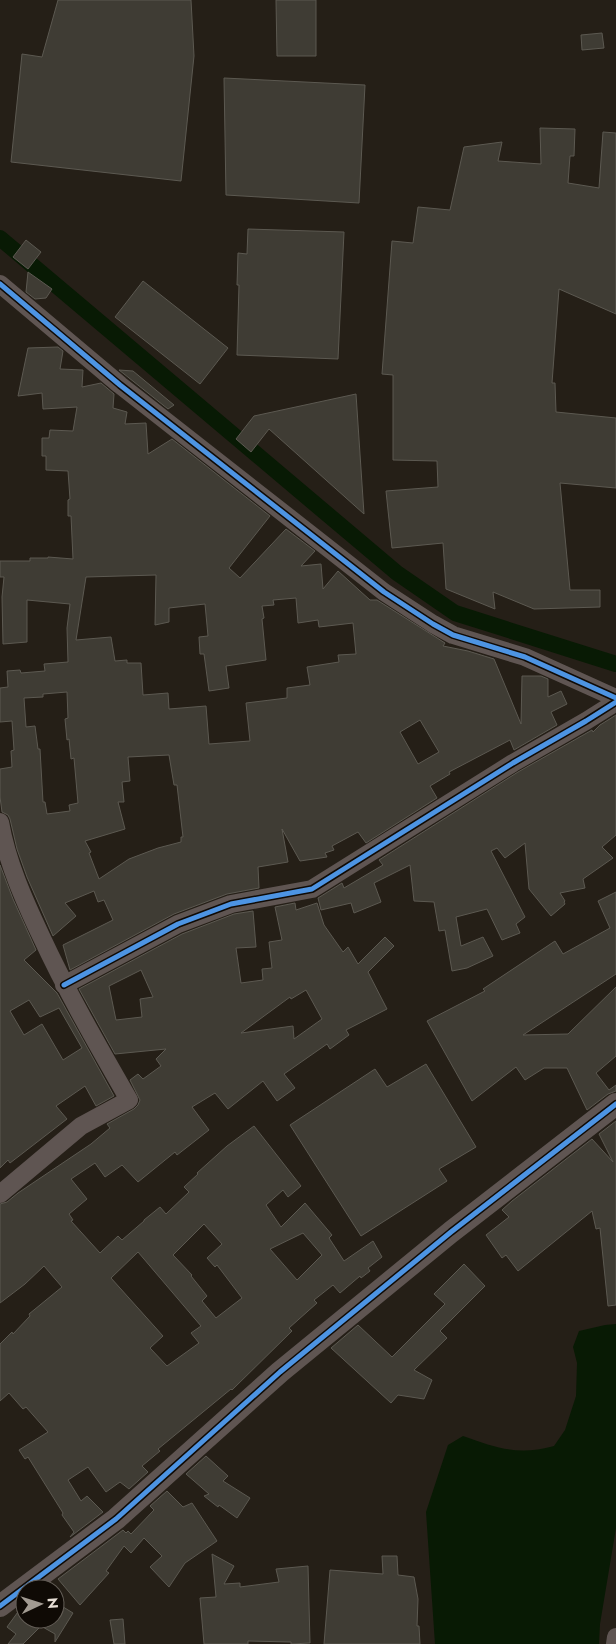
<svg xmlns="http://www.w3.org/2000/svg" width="616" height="1644" font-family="Jost,sans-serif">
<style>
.water{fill:#081a04}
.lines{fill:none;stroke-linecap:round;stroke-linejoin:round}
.canal{stroke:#081a04;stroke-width:16}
.building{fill:#3f3c34;stroke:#5c5951;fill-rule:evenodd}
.minor{stroke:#5f5552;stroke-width:18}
.tertiary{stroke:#5f5552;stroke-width:22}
.cycleway-casing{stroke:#0f0a05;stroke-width:8}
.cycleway{stroke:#4d94e3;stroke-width:5}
</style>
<rect width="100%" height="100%" fill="#251f17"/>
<!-- water -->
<path class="water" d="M616 1324V1528L600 1624 599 1644H435L426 1512 448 1445 463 1436C497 1448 518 1456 554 1446L565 1430 576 1396 577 1363 573 1347 579 1331 605 1325Z"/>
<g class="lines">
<!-- canal -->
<path class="canal" d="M0 238 397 573 455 613 616 664"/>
</g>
<!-- building -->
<path class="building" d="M58 0H191L194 56 181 181 11 162 22 54 42 57Z
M276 0H316V56H277Z
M602 33 604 48 582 50 581 35Z
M224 78 365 85 359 203 226 195Z
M540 128 575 129 574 156H570L568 183 599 188 603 132 616 133V314L559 289 552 383H555L556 412 616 418V488L560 483 570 590H600V607L534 609 493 592 495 609 446 589 443 543 392 548 386 491 438 487 437 461 393 460V375L382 374 392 241 413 243 418 207 450 210 464 147 502 142 498 161 541 164Z
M248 229 344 232 338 359 237 355 239 285H237L238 253 247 254Z
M26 240 41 252 28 269 13 257Z
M28 272 52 289 46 298 35 299 26 292Z
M143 281 228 348 200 384 115 317Z
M58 347 63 351 60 369 83 370 82 387 101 383 114 394 113 408 127 412 125 424 146 423 148 454 172 439 270 516 229 568 240 578 286 529 315 551 301 566 321 564 323 589 338 571 370 600H377L445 643 443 646 468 651 494 659 521 724 522 676H541L548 679V697L561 691 567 704 551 712 557 725 514 750 510 740 449 772 450 774 430 786 437 798 366 843 358 832 332 846 334 850 325 853 327 857 300 861 282 829 288 862 258 867 259 888 227 894 174 914 70 970 63 945 113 920 104 900 98 902 94 891 65 903 76 916 53 936 27 877 17 849 10 819 8 815 2 812 0 797V769L12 767 11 751 14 750 12 721 0 722V688L8 687 7 671 20 670 21 673 45 671 44 664 68 662 67 628 70 604 27 600V642L3 644 2 597 4 577H0V561H30V558H48V557L73 559 71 516H68V500L70 499 68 471 46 470V456H42V438H49L50 430 73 431 77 407 43 409 42 393 18 396 28 348ZM156 575 155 625 169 622V608L205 604 208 636 199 637 200 654H204L209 691 229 688 226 666 266 660 262 619 264 618 262 606 274 605 273 600 296 598 298 623 318 620 319 627 353 623 356 654 338 655 339 662 307 667 310 685 287 688V698L246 703 250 741 209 744 206 706 169 709 168 693 143 695 141 663H127V660L115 661 111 637 76 640 86 577ZM67 692 68 718 65 719 67 740 69 739 71 759 74 758 78 803 69 805 70 811 47 814 45 802H43L40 749H38L35 726 26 727 24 698 43 697V694ZM420 720 439 752 418 764 400 732ZM169 755 174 785H177L183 837H181V842L158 848 129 859 99 879 89 853 91 852 85 841 125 829 118 802H124L122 782 130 781 128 757Z
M119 370 133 371 174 405 168 409Z
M356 394 364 514 269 429 251 452 236 439 254 416Z
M616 715V835L602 847 613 858 583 879 585 888 560 893 565 901 564 902 565 904 551 916 529 889 525 843 505 858 497 848 491 851 525 917 516 924 520 933 502 940 487 909 456 917 461 946 483 937 493 956 467 968 452 971 445 930 439 931 434 902 414 901 410 865 374 883 381 902 354 913 351 903 321 910 318 898 342 883 344 888 383 865 379 860 518 772 592 730 593 732 600 725Z
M0 865 13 899 36 950 24 960 57 993 114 1096 96 1106 85 1086 56 1106 67 1119 10 1163 8 1160 0 1168ZM29 1000 40 1017 59 1008 82 1048 63 1060 42 1024 24 1035 10 1011Z
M616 892V974L523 1035 568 1034 616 987V1056L596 1073 609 1090 616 1085V1091L608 1094 587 1110 567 1068H544L525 1080 516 1067 472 1101 427 1021 485 991 483 989 555 941 563 954 610 928 598 901Z
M295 903 296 910 317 903 324 925 343 952 348 947 358 964 385 937 394 946 368 972 387 1009 346 1030 349 1035 330 1049 327 1044 284 1074 295 1088 277 1101 263 1081 228 1109 215 1093 192 1107 209 1130 177 1155 175 1152 138 1182 122 1165 105 1177 95 1163 71 1179 87 1199 69 1214 73 1220 71 1221 100 1253 118 1236 122 1240 144 1221V1220L160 1207 166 1214 189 1192 184 1187 198 1174 197 1173 227 1146 254 1126 301 1186 288 1197 283 1190 266 1205 281 1227 305 1203 332 1235 329 1238 344 1261 373 1241 382 1257 368 1268 370 1271 361 1278 360 1276 340 1293 333 1285 314 1300 317 1303 289 1328 292 1331 232 1390 231 1389 158 1449 160 1451 142 1466 148 1472 129 1489 120 1482 106 1492 88 1467 68 1480 81 1501 87 1496 103 1512 70 1537 74 1532 62 1515 63 1513 28 1457 25 1459 19 1450 48 1432 26 1407 23 1409 9 1393 0 1401V1344L12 1332 13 1334 30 1316 29 1314 62 1287 44 1266 25 1284 0 1303V1204L7 1202 18 1193 91 1144 110 1128 107 1124 134 1109 138 1105 140 1100 130 1080 138 1074 143 1079 161 1066 156 1059 166 1049 115 1054 79 989 182 934 234 914 253 911 256 947 236 948 241 983 263 980 262 969 272 968 269 942 282 940 275 907ZM141 970 153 997 140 999 142 1017 116 1020 109 986ZM306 990 322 1019 294 1039 293 1026 241 1033 290 997 291 999ZM204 1224 222 1244 207 1258 215 1267 217 1265 242 1298 216 1318 202 1301 207 1296 191 1276 192 1275 173 1255ZM303 1233 322 1255 297 1280 270 1249ZM138 1252 201 1326 191 1333 199 1343 167 1366 150 1348 163 1336 111 1278Z
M426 1064 476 1147 439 1169 447 1181 361 1236 290 1125 375 1069 387 1087Z
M616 1121V1305L608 1306 600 1228 596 1229 592 1211 518 1271 506 1255 502 1258 486 1235 509 1217 502 1210 512 1201 592 1139 613 1162 599 1134Z
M464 1264 485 1286 440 1331 447 1338 414 1370 432 1380 424 1399 398 1395 391 1403 331 1348 358 1325 392 1357 445 1304 434 1294Z
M206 1456 228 1476 223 1481 250 1498 237 1518 219 1505 218 1507 204 1496 209 1494 186 1474Z
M167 1491 183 1507 192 1503 217 1541 185 1563 169 1587 150 1567 162 1556 144 1538 131 1553 124 1546 106 1571 109 1573 80 1605 58 1579 123 1530 126 1533 128 1531 131 1534 154 1510 150 1506Z
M212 1554 234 1566 224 1584 240 1583V1587L279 1582 276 1569 308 1566 310 1643 291 1644V1642L248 1641V1644H204L200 1598 216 1597Z
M382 1556H397L398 1575 414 1577 418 1599 417 1626H419L420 1644H324L330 1570 383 1574Z
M55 1602 73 1613 55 1642V1634L41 1626 23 1644H8L16 1634 7 1627 23 1605 25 1604V1619H55Z
M123 1619 125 1644H114L110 1620Z"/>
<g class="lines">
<!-- minor -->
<path class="minor" d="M0 284 120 385 384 592 433 624 453 635 525 657 616 698
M0 822C7 862 24 900 41 936 67 992 98 1046 129 1100L81 1126 0 1194
M64 985 178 924 231 904 312 889 513 763 586 721 616 702
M615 1644 616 1637"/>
<!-- tertiary -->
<path class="tertiary" d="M0 1606 116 1519 280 1372 451 1232 616 1104"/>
<defs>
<path id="cycleway" d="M0 284 120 385 384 592 433 624 453 635 525 657 616 698
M64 985 178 924 231 904 312 889 513 763 586 721 616 702
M0 1606 116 1519 280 1372 451 1232 616 1104"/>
</defs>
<!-- cycleway casing -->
<use href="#cycleway" class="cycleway-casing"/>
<!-- cycleway -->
<use href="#cycleway" class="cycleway"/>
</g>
<!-- north arrow -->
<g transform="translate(40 1604) rotate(86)"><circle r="24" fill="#0f0a05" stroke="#655f58"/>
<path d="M0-4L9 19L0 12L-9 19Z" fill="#a29b92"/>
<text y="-8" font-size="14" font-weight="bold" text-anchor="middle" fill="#e6ded5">N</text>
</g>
</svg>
